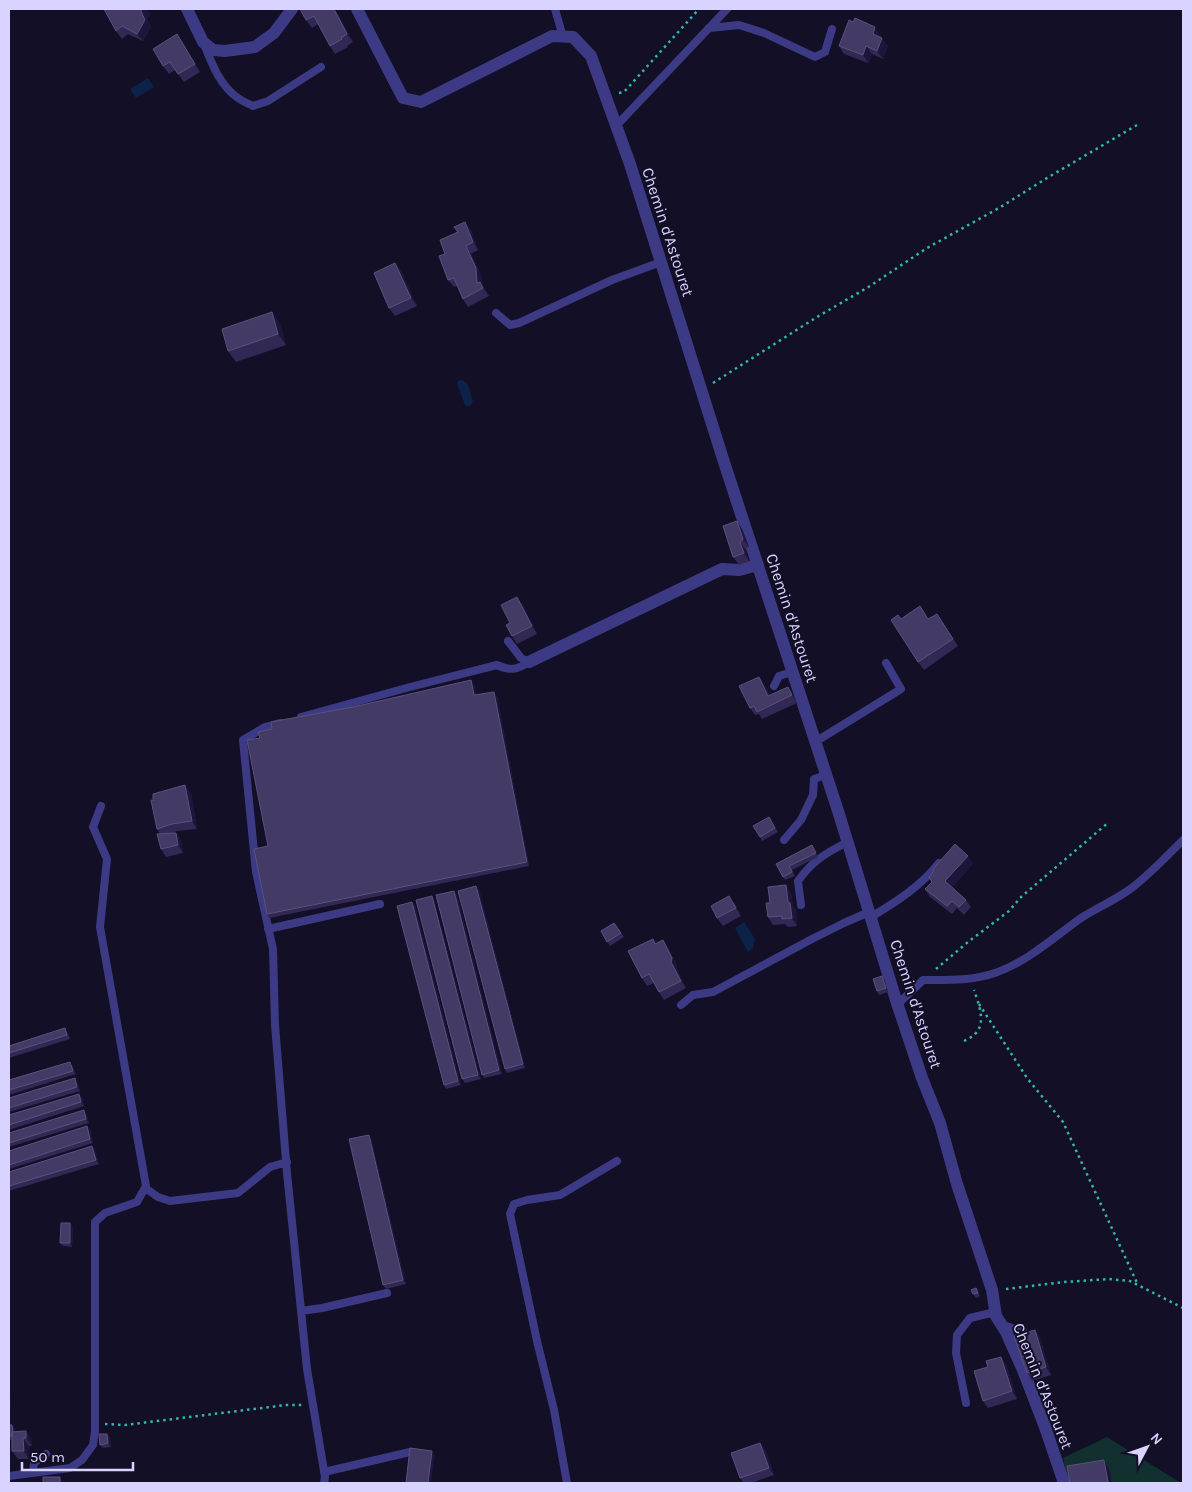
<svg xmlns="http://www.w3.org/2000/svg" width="1192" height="1492" font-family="Karla,sans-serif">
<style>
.green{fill:#12302f}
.water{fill:#0c2248}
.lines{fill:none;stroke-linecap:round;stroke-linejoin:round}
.path{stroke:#2fb8b0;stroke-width:2.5;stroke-dasharray:2.5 4;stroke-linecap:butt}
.service{stroke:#3d3a85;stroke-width:8}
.minor{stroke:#3d3a85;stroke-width:12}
.wall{fill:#312854}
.shaded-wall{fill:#1d163a}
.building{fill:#433a66;stroke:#5a527e}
.labels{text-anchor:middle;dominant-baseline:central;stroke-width:4;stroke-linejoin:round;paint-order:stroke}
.street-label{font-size:16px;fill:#d9d4ff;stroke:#130f26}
</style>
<rect width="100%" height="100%" fill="#130f26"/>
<!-- green -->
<path class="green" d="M1107 1437 1181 1483H1069L1063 1458Z"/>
<!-- water -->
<path class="water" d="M148 78 154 87 136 98 130 89Z
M460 380C470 381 470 393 473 401L470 406H467L465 405 457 384 458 381Z
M744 922 755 939 753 948 748 952 735 928Z"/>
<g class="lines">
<!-- path -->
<path class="path" d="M619 93 624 92 699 9
M713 383 817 317 870 286 927 248 999 208 1047 178 1137 125
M936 969 968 942 1009 911 1021 897 1109 822
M979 1004 1027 1078 1063 1122 1138 1285
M964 1041C968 1039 972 1037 975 1034 987 1023 978 1002 974 990
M1006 1289 1064 1282 1109 1279 1130 1281 1183 1308
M105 1424 125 1425 286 1405H304"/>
<!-- service -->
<path class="service" d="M555 9 563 37
M709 28 739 25 764 33 815 57 825 52 832 29
M204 44C212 64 220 86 238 98 243 102 248 103 253 106L268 101 321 67
M616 126 727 9
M496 313 510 325 519 323 612 280 661 262
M774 686 779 676 792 672
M301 717 410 687 497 665C510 671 517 670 529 662L521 658 508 641
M280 723 265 727 243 740 256 872 273 949 275 1025 287 1173 307 1369 325 1477 324 1483
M815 742 901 689 886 663
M784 840 801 820 813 795 814 779 826 775
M801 905 798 881C811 862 827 852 848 842
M871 917C896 902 921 886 939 863
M268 929 380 904
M898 1004 923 980C947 980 972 981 995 973 1027 962 1053 938 1081 918 1097 908 1119 898 1133 887 1151 873 1167 856 1183 840
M681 1005 693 995 713 992 812 939 844 923 869 912
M145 1188 158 1197 170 1201 238 1193 270 1167 287 1162
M301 1311 322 1308 387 1293
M1003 1325 1024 1332
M966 1403 956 1353 957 1335 970 1318 995 1312
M324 1472 410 1452
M33 1473 34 1463 46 1454
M9 1476 70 1468 82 1460 93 1445 95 1431V1222L105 1213 137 1202 146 1186 100 927 107 859 93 827 101 806
M567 1483 554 1410 537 1341 510 1214 514 1204 527 1200 560 1195 617 1161"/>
<!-- minor -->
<path class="minor" d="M187 9 203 42 213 50 225 51 255 47 274 33 292 9
M357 9 403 98 421 102 552 36 573 37 591 56 630 164 724 462 839 814 896 1000 922 1078 940 1123 957 1184 992 1290 996 1316 1006 1332 1023 1370 1045 1427 1064 1483
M529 662 722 569 739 570 758 565"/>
</g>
<!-- wall -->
<path class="wall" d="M104 9H147L150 14 147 19 151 27 143 41 128 34 122 39 116 31Z
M300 9 338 14 353 42 347 46 348 47 335 54 330 46 318 24 312 28 306 20Z
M177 34 200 72 184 82 175 70 169 74 163 66Z
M881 35 880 37 888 46 883 59 872 54 868 63 844 54 839 46Z
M471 230 478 250 471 254 481 275 482 284 489 296 468 307 463 299 457 286 454 287 448 280 445 254Z
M395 263 401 271 417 306 395 316 389 308Z
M272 312 280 324 286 345 236 362 228 351Z
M742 529 749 547 745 549 749 561 739 565 733 557Z
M523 605 537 634 517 644 512 636 510 623Z
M937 614 958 646 924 670 918 662 901 619H928Z
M759 677 764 684 770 696 793 695 797 703 762 719 759 714 755 715 750 708Z
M471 680 474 684 476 695 497 696 529 866 269 918 267 914 268 846 260 738 272 729 353 707Z
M191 793 197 829 177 831 173 833H176L181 841 183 853 166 857 161 849 160 834 157 829 153 801Z
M769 817 778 832 762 841 760 837Z
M812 845 818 857 792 870 795 876 785 880 776 864Z
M973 864 952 887 966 900 971 907 964 915 957 908 952 914 930 897 925 889Z
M479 890 525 1068 507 1073 505 1069Z
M791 893 793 906 796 910 797 926 788 927 785 924 773 925 768 917 770 903Z
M457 895 502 1074 484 1078 482 1075Z
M432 896 434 900 481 1079 465 1083 462 1079Z
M412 902 415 906 461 1085 446 1089 444 1085Z
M735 904 741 916 723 926 717 918Z
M614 923 624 937 610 946 601 931Z
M653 939 656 943 663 940 668 948 677 966V970L686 988 664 1000 659 992 654 983 647 986 642 978Z
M882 976 884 979 888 992 879 995 877 991Z
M67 1032 70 1039 9 1058V1046Z
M73 1066 76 1074 9 1095V1080Z
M77 1082 80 1091 9 1112V1098Z
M79 1094 82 1098 84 1106 9 1130V1115Z
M86 1114 89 1123 9 1147V1133Z
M87 1126 90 1130 93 1143 9 1169V1151Z
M369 1135 371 1139 406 1284 386 1289 383 1285Z
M95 1150 99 1164 9 1191V1172Z
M70 1223 73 1227 72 1247 63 1246 60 1243Z
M976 1288 980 1296 976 1298 973 1294Z
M1035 1330 1040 1338 1051 1375 1032 1381 1027 1373Z
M1006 1364 1017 1399 988 1408 983 1401Z
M9 1425H12L15 1429V1432L26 1431 31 1439 32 1446H29V1459H18L12 1451V1440H9Z
M107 1434 110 1438 111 1447 103 1448 100 1445Z
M760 1443 766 1451 774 1475 751 1483H744L740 1478Z"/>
<!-- shaded-wall -->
<path class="shaded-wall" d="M143 9H147L150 14 147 19 151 27 143 41 137 34 141 11Z
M334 9 338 14 353 42 347 34Z
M875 27 881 35 878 42 873 34Z
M882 38 888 46 883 59 877 51Z
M866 46 872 54 868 63 863 55Z
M465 222 471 230 478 250 473 242Z
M466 246 471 254 481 275 482 284 489 296 483 288 477 283Z
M395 263 401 271 417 306 411 298Z
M272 312 280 324 286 345 278 334Z
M737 521 742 529 749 547 743 539Z
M740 542 745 549 749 561 744 553Z
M517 597 523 605 537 634 532 626Z
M759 677 764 684 774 704 768 696Z
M471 680 474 684 477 699 474 695Z
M788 687 793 695 797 703 792 695Z
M494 692 497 696 529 866 527 862Z
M185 785 191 793 197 829 192 821Z
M176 833 181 841 183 853 178 845Z
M968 856 973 864 951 889 945 881Z
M786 885 791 893 793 906 796 910 797 926 792 918 788 902Z
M476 886 479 890 525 1068 523 1064Z
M454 891 457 895 502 1074 499 1070Z
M432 896 434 900 481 1079 478 1075Z
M729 896 735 904 741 916 736 908Z
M412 902 415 906 461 1085 458 1081Z
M663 940 668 948 677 966V970L686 988 681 981 671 962Z
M882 976 884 979 888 992 886 988Z
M70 1062 73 1066 76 1074 73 1071Z
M75 1078 77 1082 80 1091 77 1087Z
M79 1094 82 1098 84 1106 81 1102Z
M84 1110 86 1114 89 1123 86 1119Z
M87 1126 90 1130 93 1143 90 1139Z
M369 1135 371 1139 406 1284 403 1280Z
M92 1146 95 1150 99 1164 96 1160Z
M70 1223 73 1227 72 1247 70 1243Z
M1035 1330 1040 1338 1051 1375 1046 1367Z
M1001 1357 1006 1364 1017 1399 1012 1391Z
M9 1384 10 1386 11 1408 9 1405Z
M12 1425 15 1429 16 1439 13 1435Z
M26 1431 31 1439 32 1446 26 1438Z
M107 1434 110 1438 111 1447 108 1443Z
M23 1438 29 1446V1459L24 1451Z
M760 1443 766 1451 774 1475 769 1468Z
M432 1451 435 1455 431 1483H428Z
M1104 1460 1109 1468 1112 1483H1109L1108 1482Z
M60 1477 64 1483H60Z"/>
<!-- building -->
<path class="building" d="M104 9H143L141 11 145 20 137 34 122 26 116 31Z
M300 9H334L347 34 341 38 342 39 330 46 314 16 306 20Z
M855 18 875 27 873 34 882 38 877 51 866 46 863 55 839 46 849 20 853 22Z
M177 34 195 64 178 74 170 62 163 66 153 49Z
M465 222 473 242 466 246 476 268 477 283 480 282 483 288 463 299 454 278 448 280 439 256 445 254 440 240 458 232 454 227Z
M395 263 411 298 389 308 374 273Z
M272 312 278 334 228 351 222 329Z
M737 521 743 539 740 542 744 553 733 557 723 526Z
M517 597 532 626 512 636 506 625 510 623 501 605Z
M920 606 928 619 937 614 953 639 918 662 891 620 898 615 901 619Z
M759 677 768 696 788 687 792 695 757 712 754 706 750 708 739 686Z
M471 680 474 695 494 692 527 862 267 914 254 849 268 846 247 740 260 738 258 732 272 729 271 722 353 707Z
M185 785 192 821 172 824 157 829 151 800 153 801V794Z
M769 817 775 828 760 837 753 826Z
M176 833 178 845 161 849 157 834Z
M955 844 968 856 945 881 966 900 959 907 952 901 947 906 925 889 932 882 929 877 934 871 933 869Z
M812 845 816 853 789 866 792 872 783 877 776 864Z
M786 885 788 902 790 903 792 918 782 919V916L768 917 766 903H770L768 887Z
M476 886 523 1064 505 1069 458 891Z
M454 891 499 1070 482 1075 436 895Z
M432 896 478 1075 462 1079 416 900Z
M729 896 736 908 717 918 711 906Z
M412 902 458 1081 444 1085 397 906Z
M614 923 621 933 607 942 601 931Z
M653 939 655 944 663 940 672 958 671 962 681 981 659 992 649 974 642 978 628 951Z
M882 976 886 988 877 991 873 979Z
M65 1028 67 1035 9 1053V1046Z
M70 1062 73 1071 9 1090V1080Z
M75 1078 77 1087 9 1108V1098Z
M79 1094 81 1102 9 1125V1115Z
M84 1110 86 1119 9 1143V1133Z
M87 1126 90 1139 9 1165V1151Z
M369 1135 403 1280 383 1285 349 1139Z
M92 1146 96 1160 9 1186V1172Z
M61 1223H70V1243H60Z
M976 1288 978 1293 973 1294 971 1290Z
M1035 1330 1046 1367 1027 1373 1014 1336Z
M1001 1357 1012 1391 983 1401 974 1371 988 1367 986 1361Z
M9 1425H12L13 1432H12V1436H9Z
M26 1431V1438H23L24 1451H12V1432Z
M99 1434H107L108 1443 100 1445Z
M760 1443 769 1468 740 1478 731 1453Z
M410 1448 432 1451 428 1483H406Z
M1104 1460 1108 1482 1100 1483H1070L1067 1466Z
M43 1477H60V1483H43Z"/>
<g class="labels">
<!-- street labels -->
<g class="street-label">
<text transform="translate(668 232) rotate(72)">Chemin d'Astouret</text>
<text transform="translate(792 618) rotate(72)">Chemin d'Astouret</text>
<text transform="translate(916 1004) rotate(72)">Chemin d'Astouret</text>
<text transform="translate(1043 1386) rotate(68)">Chemin d'Astouret</text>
</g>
</g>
<!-- border -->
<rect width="1192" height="1492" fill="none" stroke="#d9d4ff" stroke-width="20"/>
<!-- north arrow -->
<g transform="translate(1147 1447) rotate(49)" stroke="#130f26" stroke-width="4" paint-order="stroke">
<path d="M0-4L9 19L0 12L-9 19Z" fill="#d9d4ff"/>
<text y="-8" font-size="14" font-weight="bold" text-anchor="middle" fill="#d9d4ff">N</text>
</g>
<!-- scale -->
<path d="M22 1462v8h111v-8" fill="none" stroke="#d9d4ff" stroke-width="2.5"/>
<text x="30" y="1462" font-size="15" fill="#d9d4ff" stroke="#130f26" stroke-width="4" paint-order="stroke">50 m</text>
</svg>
